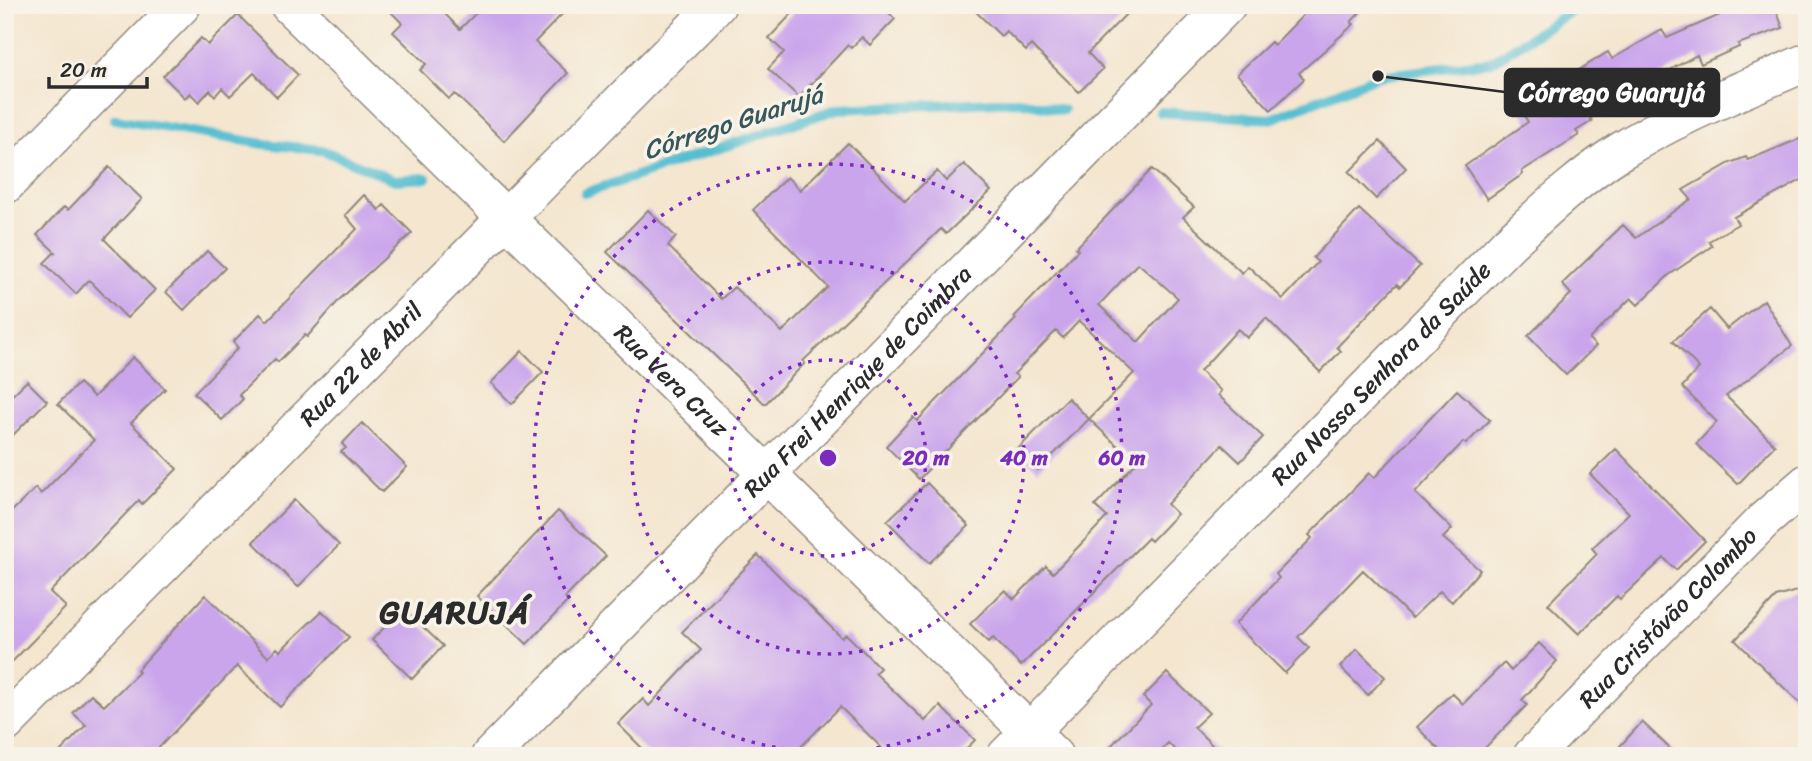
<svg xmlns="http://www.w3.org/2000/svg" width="1812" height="761" font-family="Sriracha,sans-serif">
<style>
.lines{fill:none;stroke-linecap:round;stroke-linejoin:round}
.stream{stroke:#54bed1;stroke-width:10}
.building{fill:#caa5ec;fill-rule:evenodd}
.minor-casing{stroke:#90887d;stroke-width:40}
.minor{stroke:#fff;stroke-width:37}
.ring{fill:none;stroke:#7b2cbf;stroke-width:3.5;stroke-dasharray:3.5 7}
.labels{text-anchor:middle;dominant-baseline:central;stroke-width:7;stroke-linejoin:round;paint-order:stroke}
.street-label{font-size:24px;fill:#2b2b2b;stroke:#f7f3e8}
.water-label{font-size:26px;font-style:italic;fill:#37575d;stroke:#f7f3e8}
.district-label{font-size:32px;font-weight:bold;letter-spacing:2px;fill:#2b2b2b;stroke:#f7f3e8}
.centre{fill:#7b2cbf;stroke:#f7f3e8;stroke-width:3.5}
.ring-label{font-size:21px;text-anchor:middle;font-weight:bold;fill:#7b2cbf;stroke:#f7f3e8;stroke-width:7;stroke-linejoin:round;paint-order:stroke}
.leader{fill:none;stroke:#2b2b2b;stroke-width:2.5}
.callout-dot{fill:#2b2b2b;stroke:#f7f3e8;stroke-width:2.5}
.callout{fill:#2b2b2b;stroke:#2b2b2b;stroke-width:2.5}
.callout-label{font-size:26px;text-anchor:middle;font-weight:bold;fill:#fff}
</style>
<rect width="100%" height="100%" fill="#f7f3e8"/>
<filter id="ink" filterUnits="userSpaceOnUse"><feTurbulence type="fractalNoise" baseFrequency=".0143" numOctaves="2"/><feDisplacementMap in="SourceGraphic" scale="14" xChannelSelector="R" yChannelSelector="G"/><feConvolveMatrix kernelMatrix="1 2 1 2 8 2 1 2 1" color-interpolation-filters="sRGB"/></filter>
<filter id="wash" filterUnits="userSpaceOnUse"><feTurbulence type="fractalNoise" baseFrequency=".00686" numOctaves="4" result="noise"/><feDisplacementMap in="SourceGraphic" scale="28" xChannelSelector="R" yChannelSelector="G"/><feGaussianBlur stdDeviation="1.57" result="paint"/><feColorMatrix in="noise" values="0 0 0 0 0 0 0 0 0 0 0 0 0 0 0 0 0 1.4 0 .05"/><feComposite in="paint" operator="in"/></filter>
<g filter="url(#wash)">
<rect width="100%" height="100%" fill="#f4e6cf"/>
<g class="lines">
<!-- stream -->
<path class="stream" d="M1160 112 1271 119 1378 76 1491 62 1581 5
M115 119 264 144 322 150 395 180 426 178
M585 193 837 109 1019 101 1063 110"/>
</g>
<g id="blocks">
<!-- building -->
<path class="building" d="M384 5H436L460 29 484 5H571L535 42 568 73 504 141 455 94 449 99 420 70 426 64 393 32 402 23Z
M800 5H881L895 19 870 45 862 37 851 48 848 45 799 97 768 69 784 52 769 38Z
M969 5H1135L1088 53 1103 69 1079 92 1031 45 1026 51 1006 31 1001 36Z
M1313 5H1367L1351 22 1354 24 1299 73 1304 79 1271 110 1237 74 1271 42 1274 45Z
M1743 5H1774L1783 28 1738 44 1739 47 1701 64 1697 55 1632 91 1590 119 1592 121 1576 131 1579 135 1522 171 1523 174 1487 199 1465 166 1528 122 1512 96 1536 83 1542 93 1608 52 1612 59 1662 30 1667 38Z
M238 15 298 75 277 97 254 73 230 96 222 88 215 96 210 90 199 102 190 93 185 98 163 76 201 38 208 45Z
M1799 139 1807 151V177L1734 217 1738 224 1709 241 1712 246 1669 275 1638 305 1631 298 1589 339 1596 346 1566 375 1528 336 1571 294 1562 284 1623 225 1636 238 1691 199 1683 190 1730 163 1746 157 1748 160Z
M1380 141 1406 168 1376 199 1349 172Z
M848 143 905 201 937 171 946 181 964 164 991 191 946 234 941 229 803 361 805 363 765 404 607 252 648 210 676 237 668 246 721 299 734 287 782 332 828 287 753 210 787 177 800 190Z
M109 167 142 199 104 239 155 290 127 318 89 280 76 294 44 263 55 252 37 235 64 207 68 210Z
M1152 169 1194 207 1183 217 1242 273 1248 266 1283 299 1318 262 1313 258 1359 209 1420 266 1400 287 1397 284 1337 347 1341 351 1320 372 1266 318 1247 338 1238 329 1200 371 1221 391 1218 395 1263 437 1240 462 1222 445 1167 504 1177 514 1151 541 1148 538 1021 666 993 638 989 642 970 624 1005 590 1014 599 1046 566 1053 573 1107 517 1095 506 1136 463 1089 419 1038 470 1017 450 1068 398 1089 419 1134 373 1079 321 1063 338 1056 331 1014 374 1018 377 919 479 886 446 913 417 917 421 1016 319 1014 317 1078 250 1076 248ZM1138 263 1178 298 1138 342 1099 305Z
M364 195 379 210 384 205 412 233 340 299 307 337 305 335 278 362 275 359 239 395 243 399 222 420 194 393 238 348 233 342 260 314 267 321 357 229 345 215Z
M207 251 225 268 184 310 166 292Z
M1764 300 1792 346 1726 396 1775 445 1738 484 1696 444 1717 422 1682 387 1699 368 1673 341 1710 309 1727 329Z
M522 351 543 372 512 404 491 383Z
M133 357 165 389 131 423 177 469 142 504 139 500 50 592 66 607 5 669V518L36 488 41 494 94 440 58 404 79 383 94 397Z
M27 381 47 401 5 443V402Z
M1457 390 1490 420 1466 444 1463 442 1415 493 1452 529 1443 538 1480 570 1452 602 1440 591 1412 618 1363 570 1298 637 1309 648 1285 673 1235 624 1279 578 1276 574 1312 538 1309 535 1369 473 1374 478Z
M362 423 407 467 382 492 341 452 346 448 342 444Z
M1616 449 1705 541 1676 570 1664 558 1620 599 1617 596 1579 634 1548 604 1597 554 1592 548 1629 513 1590 474Z
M927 483 969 526 929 563 887 521Z
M294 500 339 545 298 587 253 542Z
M558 511 606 556 565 598 568 601 527 644 477 596Z
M758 555 842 638 846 634 880 668 875 673 925 721 940 706 975 740 959 756H890L840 707 792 756H650L618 724 643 699 649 706 701 650 682 632Z
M1807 588V710L1735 640 1776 597Z
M205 595 268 657 277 648 280 651 322 611 349 637 280 707 237 666 151 756H56L86 725 73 713 91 694 104 706 139 672 137 670Z
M403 608 443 646 412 679 372 640Z
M1539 643 1557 661 1522 700 1527 705 1477 756H1445L1417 727 1452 693 1463 704 1504 663 1511 671Z
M1357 649 1385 677 1368 695 1340 667Z
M1167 673 1209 713 1194 727 1223 756H1181L1168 743 1156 756H1101L1151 705 1143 697Z
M1642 722 1678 756H1611Z"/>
</g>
</g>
<g filter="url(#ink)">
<use href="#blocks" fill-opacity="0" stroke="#90887d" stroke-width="2"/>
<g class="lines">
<defs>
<g id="minor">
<path id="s1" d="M289 5 1054 756"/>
<path d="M5 185 182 5"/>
<path id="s2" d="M5 724 717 5"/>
<path id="s3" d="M490 756 1227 5"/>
<path id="s4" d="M1006 756 1508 244C1543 212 1578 178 1619 152 1677 115 1744 90 1807 62"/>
<path id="s5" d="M1532 756 1763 521 1807 483"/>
</g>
</defs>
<!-- minor casing -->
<use href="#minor" class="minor-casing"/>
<!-- minor -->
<use href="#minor" class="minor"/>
</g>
</g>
<!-- distance rings -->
<g class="ring">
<circle cx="828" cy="458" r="98"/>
<circle cx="828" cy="458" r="196"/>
<circle cx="828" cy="458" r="294"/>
</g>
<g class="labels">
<!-- street labels -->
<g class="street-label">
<text stroke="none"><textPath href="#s2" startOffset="506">Rua 22 de Abril</textPath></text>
<text stroke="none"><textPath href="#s4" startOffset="536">Rua Nossa Senhora da Saúde</textPath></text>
<text stroke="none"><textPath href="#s1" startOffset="536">Rua Vera Cruz</textPath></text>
<text stroke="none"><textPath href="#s3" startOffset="525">Rua Frei Henrique de Coimbra</textPath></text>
<text stroke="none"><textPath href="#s5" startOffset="194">Rua Cristóvão Colombo</textPath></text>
</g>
<!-- water labels -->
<g class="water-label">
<text transform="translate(733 122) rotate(-18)">Córrego Guarujá</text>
</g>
<!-- district labels -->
<g class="district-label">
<text x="455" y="612">GUARUJÁ</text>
</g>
</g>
<circle cx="828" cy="458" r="10" class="centre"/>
<g class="ring-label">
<text x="926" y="465">20 m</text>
<text x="1024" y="465">40 m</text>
<text x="1122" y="465">60 m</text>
</g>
<!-- callouts -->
<path class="leader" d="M1378 76L1505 92"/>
<circle class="callout-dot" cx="1378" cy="76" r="7"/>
<rect class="callout" x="1505" y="69" width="214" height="47" rx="7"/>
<g class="callout-label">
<text x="1612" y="101">Córrego Guarujá</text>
</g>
<!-- margin -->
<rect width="1812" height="761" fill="none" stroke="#f7f3e8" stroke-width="28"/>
<!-- scale -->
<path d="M49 77v10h98v-10" fill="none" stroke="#2b2b2b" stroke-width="3.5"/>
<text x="60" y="77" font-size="21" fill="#2b2b2b" stroke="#f7f3e8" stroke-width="5" paint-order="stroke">20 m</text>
</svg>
